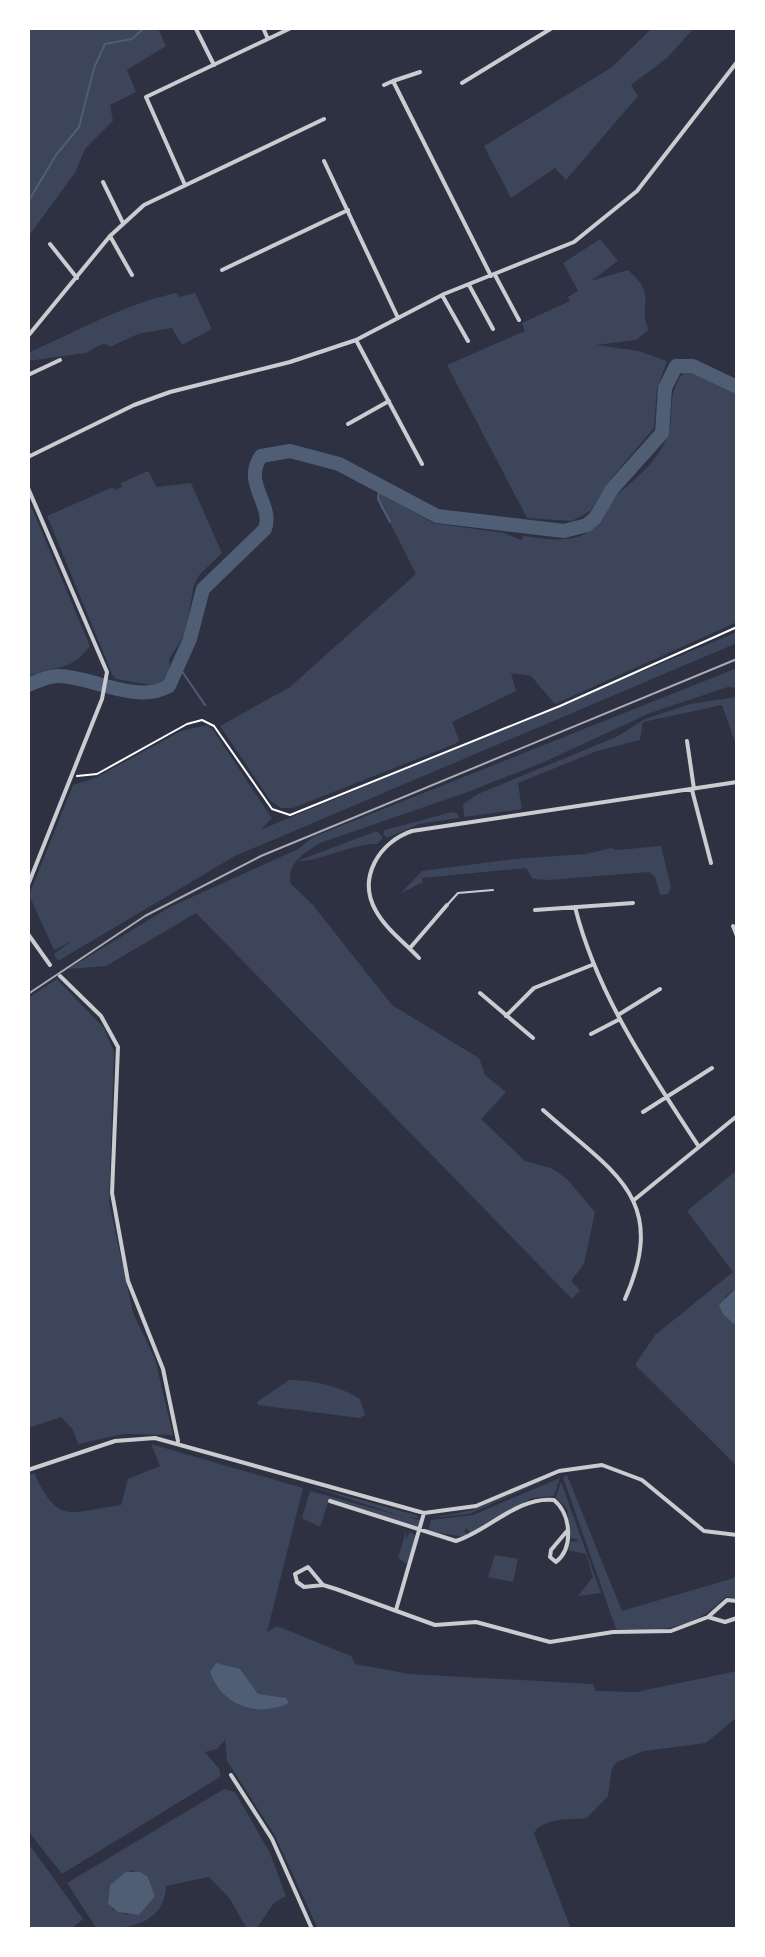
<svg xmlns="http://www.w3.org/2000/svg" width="765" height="1957" font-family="Georgia,serif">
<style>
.green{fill:#3c4559;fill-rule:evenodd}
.water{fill:#4f5d75}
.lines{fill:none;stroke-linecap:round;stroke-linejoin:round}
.stream{stroke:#4f5d75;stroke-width:2}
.river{stroke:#4f5d75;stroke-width:14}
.path{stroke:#fff;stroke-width:2}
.service{stroke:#caccd0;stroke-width:2}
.minor{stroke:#caccd0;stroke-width:4}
.rail{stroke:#abadb3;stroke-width:2}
</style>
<rect width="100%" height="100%" fill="#2d3142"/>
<!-- green -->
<path class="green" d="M28 28H158L166 46 127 70 136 92 110 105 113 121 85 149 75 173 28 237Z
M652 28H694L667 58 631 85 638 96 566 180 555 168 511 198 484 146 612 67Z
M600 239 618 261 591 281 628 270C660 298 636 304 649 330L636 340 596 345 639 351 667 361 657 389 654 428 609 481 590 511 572 521 527 518 447 365 525 331 522 323 570 301 568 297 578 291 563 263Z
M176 293 180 297 195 293 212 329 182 345 172 328 138 334 110 347 104 343 86 353 28 361V353C78 331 122 305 176 293Z
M683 373H694L737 395V622L555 704 531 676 511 673 516 691 452 722 459 740 455 744 293 808H281L270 800 220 726 290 687 416 574 378 499 379 492 433 523 504 533 521 540 524 536C548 540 581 545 599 523 607 513 609 501 619 493 636 479 659 459 667 437 676 414 665 397 683 373Z
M148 471 157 487 191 483 222 553 200 574 194 585 185 634 169 659 170 671 163 683 151 685 116 679 112 674 47 516 113 487 114 490 122 487 121 483Z
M28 499 90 646C69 674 55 664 28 677Z
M737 632V643L235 856 58 961 54 954 72 941 54 950 29 895 73 785 95 778 181 731 207 725 213 730 272 818 260 830Z
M737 668V688L728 687 650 713 544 762 465 793 320 843C303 854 289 861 290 883L313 905 392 1005 479 1058 485 1075 506 1092 481 1119 525 1161 551 1168 566 1178 595 1212 584 1264 571 1281 580 1290 572 1299 196 913 106 966 68 969 170 907 298 849 313 837Z
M737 697V748L722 705 643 722 640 740 597 751 518 783 522 809 464 817 463 804 478 794 616 737 645 719 690 704Z
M452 812 457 813 459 818 419 824 387 838 383 834 385 830Z
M377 831 383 838 377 844C349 844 324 861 297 861Z
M661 846 671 887 668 894 660 895 655 877 649 872 549 880 533 879 526 868 422 878 423 882 400 894 422 871 514 859 586 854 611 848 616 850Z
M57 979 104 1028 114 1052 109 1202 133 1313 155 1359 173 1435 124 1434 78 1444 73 1430 61 1417 28 1428V998Z
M736 1171 737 1287 725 1297 737 1327V1466L635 1365 655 1335 733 1272 687 1211Z
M289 1380C313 1380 340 1386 360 1399L365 1415 359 1418 258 1405 257 1402Z
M151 1444 303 1488 267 1632 277 1626 351 1656 355 1664 410 1674 593 1684 596 1691 636 1692 737 1671V1717L706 1743 644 1751 617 1762 612 1768 608 1796 587 1818C570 1820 544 1817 534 1833L571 1929H318L274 1834 227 1761 225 1740 217 1749 205 1752 220 1770V1777L62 1874 28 1831V1475L34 1473C59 1526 68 1512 121 1505L128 1479 160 1466Z
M558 1474 469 1514 430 1518 473 1510Z
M567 1475 622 1611 737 1577V1598L725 1597C695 1630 658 1632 616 1629L563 1477Z
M560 1478 554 1496 532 1498 470 1534 467 1528 464 1531 468 1535 464 1537 428 1531 431 1520 473 1515Z
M561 1482 601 1593 578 1596 593 1577 586 1554 568 1550 571 1541 577 1542V1539L571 1538 567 1509 556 1497Z
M310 1486 416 1515 419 1518 407 1517 420 1520 418 1528 329 1500 320 1527 302 1518 310 1491 404 1517Z
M406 1531V1539L410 1532 416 1536 407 1564 398 1558Z
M495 1555 518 1559 513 1582 488 1577Z
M224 1789 235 1792 270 1853 286 1896 274 1903 257 1928 247 1929 230 1899 209 1877 166 1886C165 1925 126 1929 97 1929L67 1883ZM131 1870 148 1877 155 1896 127 1915 112 1909Z
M28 1843 83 1919 71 1929H28Z"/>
<!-- water -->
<path class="water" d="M737 1287V1327L723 1314 719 1305Z
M216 1663 240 1669 258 1694 286 1698 289 1703C258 1718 222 1706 210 1672Z
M126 1872H140L148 1877 155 1896 139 1915 118 1912 108 1904 110 1885Z"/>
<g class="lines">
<!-- stream -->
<path class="stream" d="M28 202 56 155 79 127 94 68 105 44 132 39 144 28
M380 484 378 499 390 522
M179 667 205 705"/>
<!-- river -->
<path class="river" d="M28 685C38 681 47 676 58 676 92 676 136 705 169 686L190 639 203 589 265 529C274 504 242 484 261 456L290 451 339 464 437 516 564 531 587 525 595 518 612 489 662 433 665 388 676 366H693L737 387"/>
<!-- path -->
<path class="path" d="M77 776 97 774 187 724 202 720 214 726 272 809 290 815 560 706 737 627"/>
<!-- service -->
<path class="service" d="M448 904 458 893 493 890"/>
<!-- minor -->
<path class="minor" d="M263 28 268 39
M196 29 214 65
M420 72 393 81 491 276
M462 83 552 28
M384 85 393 81
M324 161 398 318
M103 182 123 223
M185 185 146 97 291 28
M110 236 132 275
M50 244 77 278
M222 270 348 210
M495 275 519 320
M469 285 493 329
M442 295 468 341
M28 336 110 236 144 205 324 119
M356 340 422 464
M28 375 60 360
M348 424 389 401
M28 457 134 405 170 392 290 362 356 340 444 294 574 242 637 191 737 62
M28 488 107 672 102 699 28 885
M687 741 694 789
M692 790 711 863
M575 907C597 995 650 1072 699 1147
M535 910 633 903
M733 926 737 936
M28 934 50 965
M410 948 447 905
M419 958C405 943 386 929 376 911 357 878 379 842 412 831L737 782
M60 976 101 1016 118 1047 112 1193 128 1281 163 1369 178 1441
M480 993 533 1038
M618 1015 660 989
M506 1016 534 988 592 965
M591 1034 620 1019
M543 1110C612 1172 670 1197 625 1299
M643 1112 712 1068
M634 1200 737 1116
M28 1470 115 1441 155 1438 424 1513 476 1506 559 1471 602 1465 642 1480 704 1531 737 1535
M330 1501 456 1541C488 1531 518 1496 554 1500 571 1514 574 1548 556 1562L550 1557 551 1550 567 1531
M323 1585 308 1567 295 1574 297 1582 304 1587 323 1585 336 1589 435 1625 476 1622 550 1642 613 1632 671 1631 708 1617 727 1600 737 1601
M396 1610 424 1513
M708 1617 725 1622 737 1618
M231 1775 272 1839 312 1929"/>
<!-- rail -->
<path class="rail" d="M28 994 145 916 261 856 737 659"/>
</g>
<!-- border -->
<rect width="765" height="1957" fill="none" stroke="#ffffff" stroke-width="60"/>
</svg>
